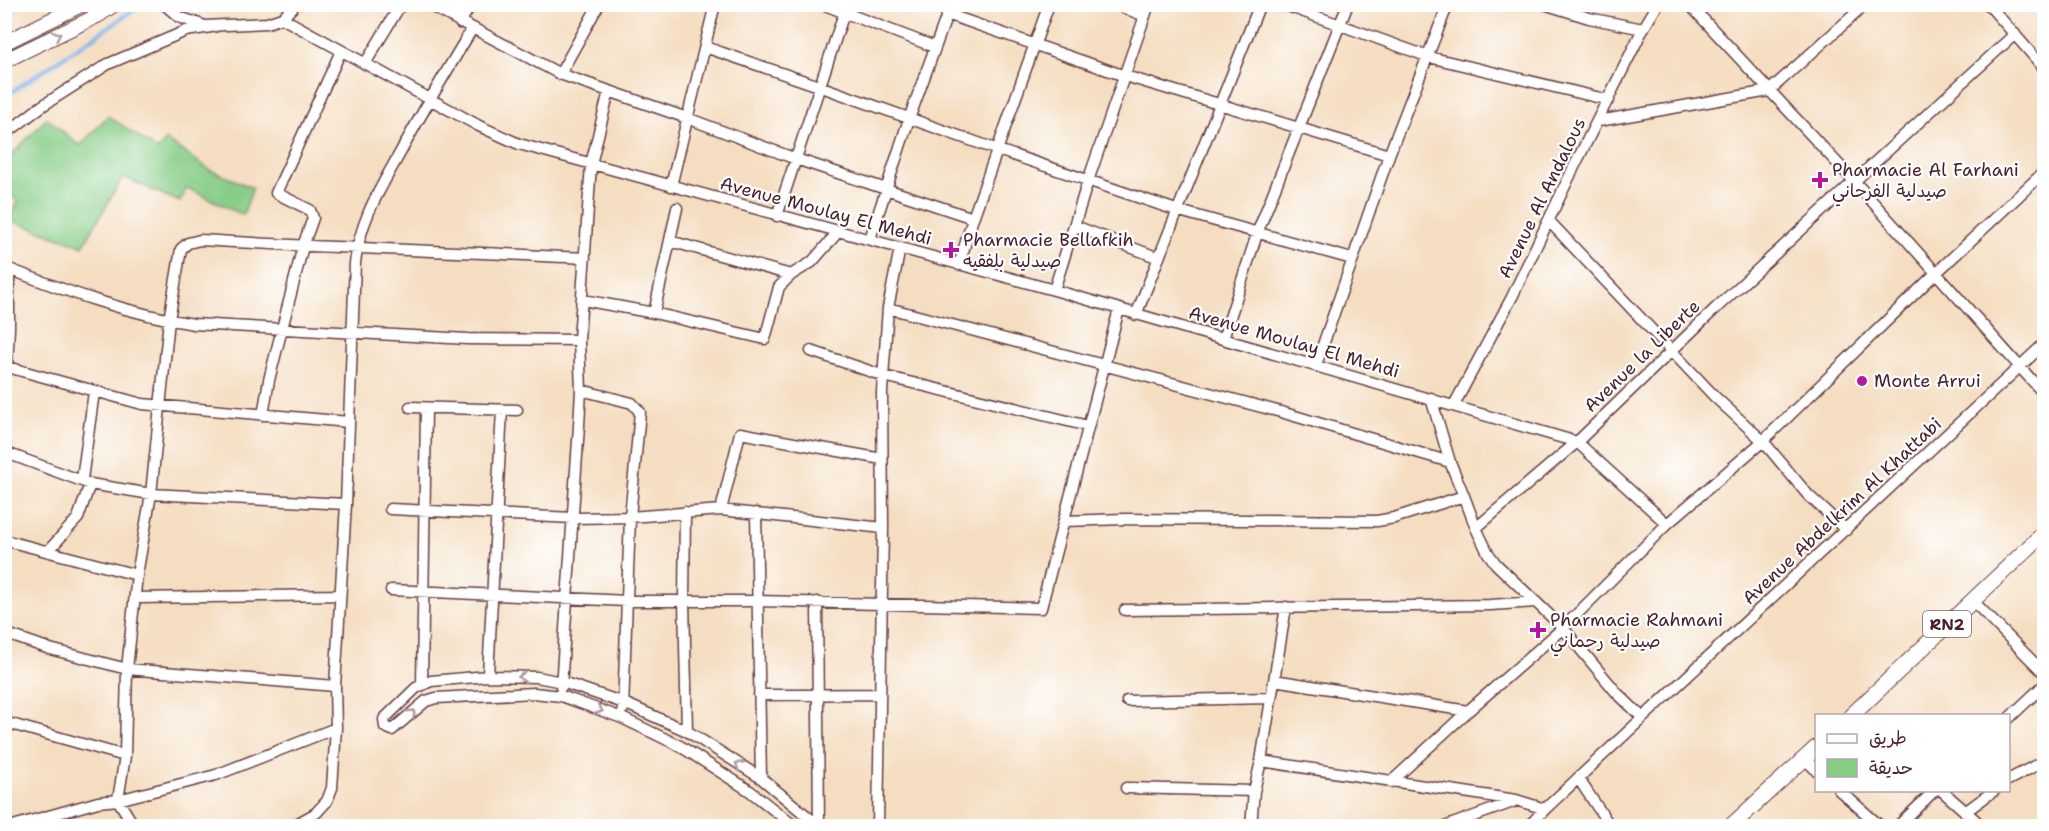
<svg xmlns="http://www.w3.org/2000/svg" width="2049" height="831" font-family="'Shantell Sans','Playpen Sans Arabic',sans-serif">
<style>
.green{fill:#86cc86;stroke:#687658;stroke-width:1.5}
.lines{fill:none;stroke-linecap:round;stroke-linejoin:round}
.stream{stroke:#77b6ea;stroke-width:4}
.street-casing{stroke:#643c41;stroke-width:13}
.secondary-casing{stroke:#643c41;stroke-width:16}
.primary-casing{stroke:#643c41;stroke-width:17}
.street{stroke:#fff;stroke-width:10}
.secondary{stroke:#fff;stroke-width:14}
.primary{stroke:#fff;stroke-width:15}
.oneway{stroke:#ae9aa0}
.poi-dot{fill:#b5179e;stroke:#fff;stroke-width:2}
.labels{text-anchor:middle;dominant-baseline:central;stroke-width:4.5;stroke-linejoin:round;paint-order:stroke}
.shield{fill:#fff;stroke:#80626b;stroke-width:1.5}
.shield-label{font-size:16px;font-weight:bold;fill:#4a1f2b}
.poi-label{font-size:18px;fill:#4a1f2b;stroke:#fff;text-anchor:start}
.street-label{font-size:18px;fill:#4a1f2b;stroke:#fff}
</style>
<rect width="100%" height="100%" fill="#fff"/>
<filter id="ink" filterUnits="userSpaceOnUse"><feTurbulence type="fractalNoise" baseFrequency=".0167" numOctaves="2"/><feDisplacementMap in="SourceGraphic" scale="12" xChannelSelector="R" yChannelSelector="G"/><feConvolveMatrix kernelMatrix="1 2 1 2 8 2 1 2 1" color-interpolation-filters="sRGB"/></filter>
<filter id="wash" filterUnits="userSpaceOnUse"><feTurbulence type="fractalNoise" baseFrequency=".008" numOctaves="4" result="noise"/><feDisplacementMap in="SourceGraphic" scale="24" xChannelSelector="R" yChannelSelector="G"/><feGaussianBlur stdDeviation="1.35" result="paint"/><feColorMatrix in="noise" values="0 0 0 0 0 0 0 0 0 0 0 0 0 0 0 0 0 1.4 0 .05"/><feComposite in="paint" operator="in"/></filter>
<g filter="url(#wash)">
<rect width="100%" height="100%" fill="#f4ddc0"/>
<!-- green -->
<path class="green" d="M108 116 158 150 166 140 210 170 253 188 243 215 187 188 180 202 123 177 83 246 9 220 18 202 5 190V162L47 118 80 146Z"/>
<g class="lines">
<!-- stream -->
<path class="stream" d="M4 97 143 4"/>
</g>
</g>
<g filter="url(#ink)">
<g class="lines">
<defs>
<path id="street" d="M164 4 179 17 205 26 267 23 282 18 296 4
M427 4 560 74 687 118 796 159 973 218
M822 4 935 47
M1114 4 1145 16
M1282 4 1429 57 1609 100
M1544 4 1589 18 1643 29
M1689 4 1854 181 2044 394
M1988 4 2044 68
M947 14 1125 76 1389 155
M282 18 479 126 519 144 1054 290 1577 442 1667 524
M460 23 471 4
M705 47 819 86 998 150 1176 210 1352 259
M365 64 401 4
M560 74 599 4
M1599 121 1769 91 1866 4
M4 135 42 106 108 64 186 31 217 26
M671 186 715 4
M777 216 847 4
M1549 221 1715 397 1763 441 1808 495 1846 530
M1075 226 1159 258
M870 239 909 119 951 4
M670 241 791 275
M959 265 973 218 1049 4
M4 267C65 291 129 314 194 324L468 339 579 340
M1054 290 1088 181 1149 4
M583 300 654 313 765 339 779 287 791 275 812 262 838 232
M888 308 1281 412 1450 462 1464 496
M654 313 677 208
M1136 315 1260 4
M1223 339 1258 231 1348 4
M811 351 884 376 1088 426
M1316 365 1389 155 1448 4
M4 366 142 404 349 422
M7 367 9 328V269
M581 390 632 403 640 412 630 517 623 709
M1431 398 1450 462
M1454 405 1512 297 1574 167 1643 29 1658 4
M410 407 517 410
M263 415 269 380 303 246 313 218 310 210 276 193 341 51
M4 452 90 484 151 494 346 504
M82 479 94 392
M390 509 573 518 630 517 721 510 883 528
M721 510 740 433 882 459
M685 512 684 601 687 731
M756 513 761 778
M1064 521 1125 519 1377 521 1394 518 1464 496 1476 528
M4 540 137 575
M48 551 78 518 90 484
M391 590 627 601H757L1041 608 1119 309
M135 598 340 595
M1972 600 2044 673
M817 602 819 826
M1125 610 1490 605 1536 602
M4 633 50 649 127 669 335 686
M488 676 502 410
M1274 680 1468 711
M422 684 426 408
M561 687 579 426 581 390 579 340 591 164 609 91
M759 695 880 694
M1127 701 1270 698
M1642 717 1617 693 1563 628 1496 564 1488 553 1476 528 1577 442 1716 308 2015 34
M2008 719 2044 685
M4 722 125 756
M1805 759 1816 770
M1261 761 1516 800 1545 809
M1578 778 1610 826
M2008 780 2044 761
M1391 782 1468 711 1563 628 1667 524 1763 441 1936 273 2044 172
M1126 788 1254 791
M1839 790 1880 826
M1941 790 1982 826
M1965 812 1995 790
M13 826 98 802 118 800 216 775 336 728
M134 826 118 800 125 756 127 669 137 575 151 494 169 320 181 249 188 243 200 240C328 248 456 251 585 258
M293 826 316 813 327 801 332 788 336 728 335 686 346 504 355 263C360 220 380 189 400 153 423 111 447 70 472 29
M794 826 750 791 680 746 622 718 561 696 534 693 436 698 426 701 392 730 385 727 384 719 416 688 431 681 488 676 537 677 562 682 624 703 687 731 761 778 819 826
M878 826 883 528 882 392 888 308 900 248
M1251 826 1254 791 1261 761 1286 607
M1447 826 1513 802
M1533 826 1532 823 1545 809 2044 344
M1898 826 1935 790"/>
<path id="secondary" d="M4 43 83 4
M4 61 99 15 115 4"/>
<path id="primary" d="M1851 716 2044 533
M1731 826 1816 748"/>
</defs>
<!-- street casing -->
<use href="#street" class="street-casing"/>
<!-- secondary casing -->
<use href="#secondary" class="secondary-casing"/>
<!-- primary casing -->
<use href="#primary" class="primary-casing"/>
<!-- street -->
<use href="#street" class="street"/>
<!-- secondary -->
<use href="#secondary" class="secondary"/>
<!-- primary -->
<use href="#primary" class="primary"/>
</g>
<!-- one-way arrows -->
<defs><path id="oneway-chevron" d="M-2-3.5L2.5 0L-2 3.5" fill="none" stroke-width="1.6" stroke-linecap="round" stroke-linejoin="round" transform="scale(1.5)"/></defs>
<g class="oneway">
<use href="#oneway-chevron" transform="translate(57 35) rotate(-26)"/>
<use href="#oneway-chevron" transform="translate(522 677) rotate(-179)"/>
<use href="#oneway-chevron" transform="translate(599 710) rotate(20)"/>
<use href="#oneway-chevron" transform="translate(412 713) rotate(-44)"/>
<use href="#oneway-chevron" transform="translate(739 765) rotate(-147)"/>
</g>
</g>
<!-- markers -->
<g class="poi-dot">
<path d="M1817 171h6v6h6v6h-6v6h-6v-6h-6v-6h6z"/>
<path d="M948 241h6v6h6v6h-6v6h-6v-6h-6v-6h6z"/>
<circle cx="1862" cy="381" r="6"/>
<path d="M1535 621h6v6h6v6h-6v6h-6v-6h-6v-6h6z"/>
</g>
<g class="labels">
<!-- shield labels -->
<rect class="shield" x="1923" y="611" width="48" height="26" rx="4.5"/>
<g class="shield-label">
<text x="1947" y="624">RN2</text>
</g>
<!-- poi labels -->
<g class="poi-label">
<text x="1832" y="170">Pharmacie Al Farhani<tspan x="1832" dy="21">صيدلية الفرحاني</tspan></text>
<text x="963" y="240">Pharmacie Bellafkih<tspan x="963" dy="21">صيدلية بلفقيه</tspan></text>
<text x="1874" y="381">Monte Arrui</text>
<text x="1550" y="620">Pharmacie Rahmani<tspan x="1550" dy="21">صيدلية رحماني</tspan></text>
</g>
<!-- street labels -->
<g class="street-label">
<text transform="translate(1542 198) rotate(-64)">Avenue Al Andalous</text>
<text transform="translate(826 211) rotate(15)">Avenue Moulay El Mehdi</text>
<text transform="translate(1294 342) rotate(16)">Avenue Moulay El Mehdi</text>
<text transform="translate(1642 356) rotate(-44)">Avenue la Liberte</text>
<text transform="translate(1842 511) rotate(-43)">Avenue Abdelkrim Al Khattabi</text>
</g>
</g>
<!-- margin -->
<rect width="2049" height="831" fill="none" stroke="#fff" stroke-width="24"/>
<!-- legend -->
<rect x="1815" y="714" width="195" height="78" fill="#ffffff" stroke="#b7a5aa" stroke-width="1.5"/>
<rect x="1827" y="734" width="30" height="9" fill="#ffffff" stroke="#b7a5aa" stroke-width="1.5"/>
<text x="1869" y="744" font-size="18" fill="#4a1f2b">طريق</text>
<rect x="1827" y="759" width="30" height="18" fill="#86cc86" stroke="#b7a5aa" stroke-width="1.5"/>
<text x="1869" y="774" font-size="18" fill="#4a1f2b">حديقة</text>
</svg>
